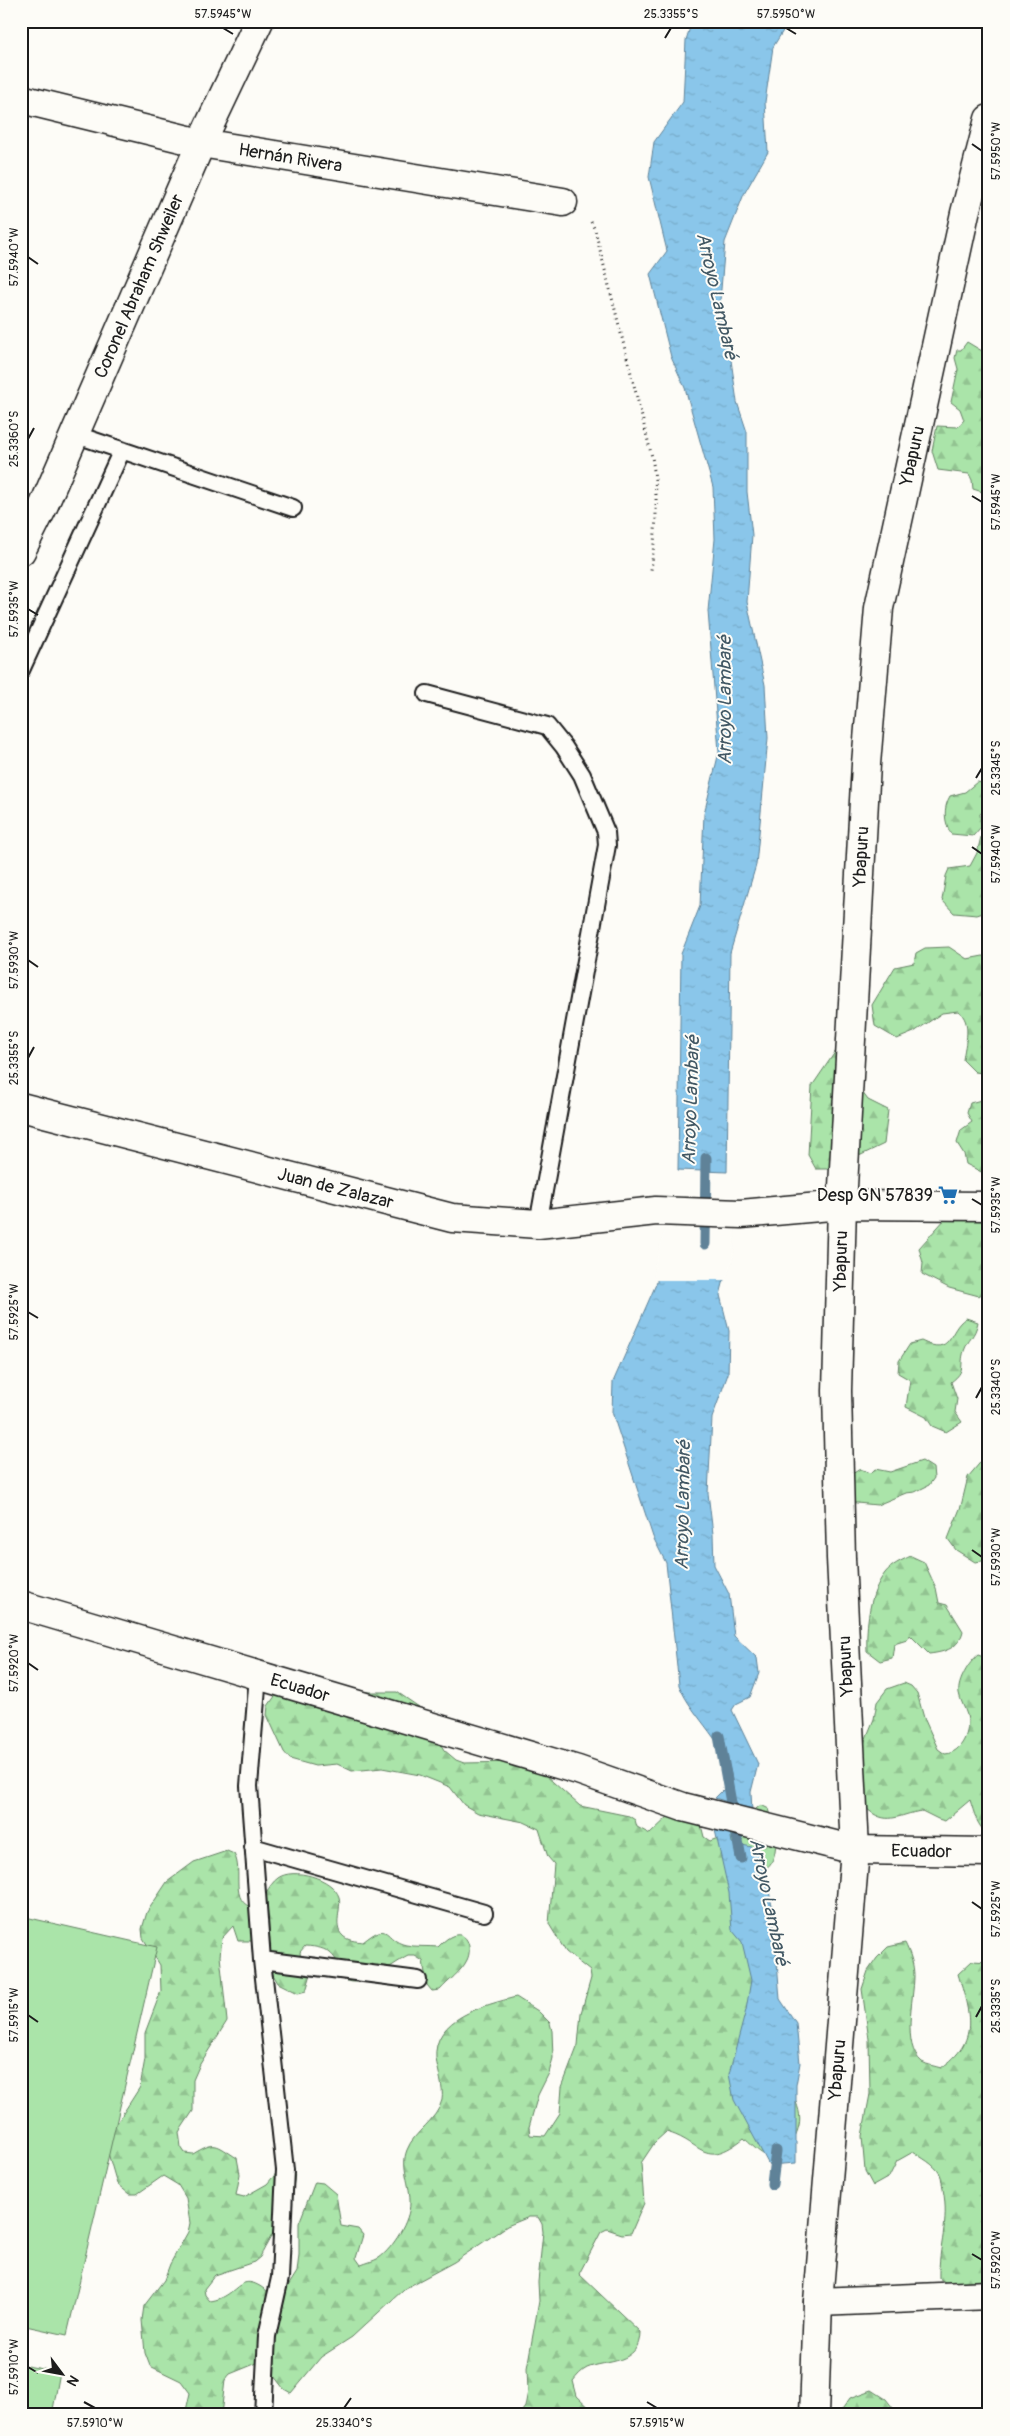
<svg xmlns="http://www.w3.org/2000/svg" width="1010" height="2436" font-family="Pangolin,sans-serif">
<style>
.forest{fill:url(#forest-firs);stroke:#638062}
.pitch{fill:#aae4a9;stroke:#638062}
.water{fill:url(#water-ripples);stroke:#5e8298}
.pier{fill:#fdfcf7}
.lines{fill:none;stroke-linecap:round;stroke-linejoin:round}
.stream{stroke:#5e8298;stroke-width:11}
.service-casing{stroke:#1c1c1c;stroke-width:20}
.minor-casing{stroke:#1c1c1c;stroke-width:31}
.tertiary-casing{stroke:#1c1c1c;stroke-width:31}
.path{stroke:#1c1c1c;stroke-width:3;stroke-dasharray:1 4;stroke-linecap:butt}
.service{stroke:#fdfcf7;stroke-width:16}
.minor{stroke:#fdfcf7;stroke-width:28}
.tertiary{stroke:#fdfcf7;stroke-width:28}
.ticks{fill:none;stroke:#1c1c1c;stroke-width:2}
.labels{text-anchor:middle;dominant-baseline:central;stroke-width:4;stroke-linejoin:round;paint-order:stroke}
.street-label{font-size:18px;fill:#1c1c1c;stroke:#fdfcf7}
.poi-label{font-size:18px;fill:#1c1c1c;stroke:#fdfcf7;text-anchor:end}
.water-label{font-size:19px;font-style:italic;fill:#425864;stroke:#fdfcf7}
.neatline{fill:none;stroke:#1c1c1c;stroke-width:2}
.ticks-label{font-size:12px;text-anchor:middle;fill:#1c1c1c}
</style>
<defs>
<pattern id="forest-firs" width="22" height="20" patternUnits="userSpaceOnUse" patternTransform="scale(1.25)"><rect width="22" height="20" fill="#aae4a9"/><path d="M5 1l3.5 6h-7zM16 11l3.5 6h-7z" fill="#92c391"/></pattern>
<pattern id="water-ripples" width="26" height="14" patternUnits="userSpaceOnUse" patternTransform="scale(1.25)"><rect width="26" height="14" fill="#8ac6ea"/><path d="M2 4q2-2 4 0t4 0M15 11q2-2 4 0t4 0" fill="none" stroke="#76aac8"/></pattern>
</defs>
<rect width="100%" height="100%" fill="#fdfcf7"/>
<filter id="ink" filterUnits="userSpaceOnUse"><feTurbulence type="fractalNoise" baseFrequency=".02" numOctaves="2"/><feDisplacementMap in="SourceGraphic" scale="10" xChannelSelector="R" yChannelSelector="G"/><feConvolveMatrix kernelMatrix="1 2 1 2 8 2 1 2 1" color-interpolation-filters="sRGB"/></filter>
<g filter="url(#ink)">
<!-- forest -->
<path class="forest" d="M967 342 982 351 989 349V494L973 489 972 480 969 474 938 470 932 451 937 426 958 427 964 420 960 409 951 402 958 369 955 358 957 350H961Z
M977 782 989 784V806L980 814 981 827 973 836 951 834C944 822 943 808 950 796L965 792Z
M989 832V911L977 915 954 913 942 900 946 876 949 869 970 866 977 853 981 837Z
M949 947 967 959 983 956 989 957V1074L975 1072 963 1060C965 1043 973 1022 958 1011L942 1013 914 1032 897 1039 875 1026 872 1005 895 967 914 963 916 953 925 948Z
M842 1042 856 1084 868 1100 888 1110 884 1144 832 1169H816L808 1155 812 1086Z
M985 1099 989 1101V1176L966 1164 964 1154 957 1143 961 1130 972 1122 967 1113 970 1103Z
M979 1216 989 1223V1288L979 1296 949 1288 922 1274 923 1263 919 1248 946 1218Z
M966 1318 978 1322C975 1337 968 1339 964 1351 959 1366 967 1370 951 1382L957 1399 955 1412 962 1422 946 1432 932 1426 926 1417 906 1407 910 1380 898 1373 899 1361 910 1344 921 1341C954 1357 947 1330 966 1318Z
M989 1452V1560L975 1562 956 1550 948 1539 961 1506 968 1477Z
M922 1461 933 1468 934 1478 929 1485 915 1492 906 1493 877 1505 847 1502 849 1476 860 1469 871 1473 875 1469 890 1472Z
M911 1556 924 1562 936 1588 939 1603 947 1605 963 1631C959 1648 946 1652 929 1654L910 1635 907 1640 894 1644 892 1658 880 1661 867 1651C866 1625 869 1594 885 1573 891 1565 902 1560 911 1556Z
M978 1655 989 1659V1834C977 1828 974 1812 970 1800L945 1821 938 1819 922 1811C898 1814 887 1828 865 1807L861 1758 865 1741 874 1719 877 1702 887 1689 904 1683 911 1686 917 1693 924 1718 938 1749 945 1754C962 1753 971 1731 967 1715 965 1708 960 1700 959 1693 957 1682 969 1662 978 1655Z
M278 1692H397L419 1707 444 1750 456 1760 464 1763 521 1762 544 1774 580 1806 629 1816 635 1820 637 1827 650 1834 672 1813 701 1825 704 1837 710 1841 718 1838 761 1805 769 1809C774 1824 780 1847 771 1863 768 1868 760 1872 756 1876L788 2085C806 2120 802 2123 785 2157 767 2162 756 2149 744 2138 703 2171 702 2141 666 2132L655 2142 641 2163 644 2203 631 2233 622 2234 607 2229 601 2232 579 2274 640 2332C640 2365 606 2360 587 2368 581 2371 577 2376 573 2381L577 2396 597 2415H519L525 2407 528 2391 527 2368 539 2301 538 2282 543 2232 542 2224 538 2217H529L507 2226 454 2262 404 2289 352 2337 321 2357 291 2393 284 2389 270 2371 257 2363 230 2374 225 2380 221 2415H185L190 2393 181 2381 150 2366 145 2353 142 2320 144 2306 164 2280 170 2264 188 2232 190 2223 186 2198 178 2185 163 2176 137 2194H129L117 2184 108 2153 115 2126 140 2087 145 2059V2033L161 1991 160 1965 143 1938 142 1929 147 1912 167 1882 194 1862 227 1851 234 1854C244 1871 228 1902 254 1908 264 1900 268 1885 278 1878 293 1867 333 1878 339 1897 342 1908 333 1926 342 1935 347 1941 356 1941 363 1942 391 1919 383 1940 406 1945 416 1947 428 1946 438 1947 442 1943 446 1939 450 1937 467 1928 473 1948 467 1960 462 1971 448 1981 440 1990L432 1991 427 1985 423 1961 415 1956H408C390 1965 362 1991 343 1979 337 1955 330 1947 305 1946L300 1952 301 1961 311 1974 306 1991 298 1993 278 1983 253 1941H238L233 1926 222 1938 220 1956 227 2021 200 2064 193 2080V2111L179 2132 181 2147 185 2153 193 2154C216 2140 216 2145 237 2158L240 2174 236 2195 244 2197 267 2184 285 2163 293 2165C302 2188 271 2235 260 2257L254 2262 215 2275 204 2289 205 2295 210 2301C242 2297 237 2263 275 2298L283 2294 297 2272 299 2255V2223L315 2182 323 2183 336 2194 341 2226 358 2229 363 2235 356 2258 361 2265C366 2263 374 2261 379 2258 393 2248 410 2221 410 2203 411 2185 400 2167 407 2150 414 2131 437 2121 442 2100 444 2089 438 2071 436 2059 432 2018 485 2005 516 1997L538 2011 550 2023 552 2031 553 2058 549 2073 538 2095 529 2127 530 2135 545 2136 560 2113 562 2087 578 2045 581 2013 591 1978 590 1971 566 1952 549 1924 554 1864 548 1857 539 1829 524 1822 478 1813 464 1805 450 1787 420 1775 382 1768 352 1771 337 1764 315 1766 290 1759 284 1752 267 1715 268 1706Z
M905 1943C910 1953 914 1964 914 1976 914 1999 901 2045 922 2062 927 2065 935 2066 941 2068 980 2041 970 2014 958 1974L972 1961 989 1962V2122L986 2144 989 2156V2288H953L939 2278C938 2246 950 2224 943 2189 942 2185 942 2178 940 2174 934 2164 922 2158 913 2152L897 2161 889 2177 873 2186 865 2171 862 2136 870 2094 869 2039 862 1989 868 1971 877 1958 888 1947Z
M872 2390 886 2399 896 2412V2415H838L850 2398Z"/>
<!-- pitch -->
<path class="pitch" d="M21 1916 157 1947 67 2335 21 2325Z
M21 2365 60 2372 52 2415H21Z"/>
<!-- water -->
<path class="water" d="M692 21H789L773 47 765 102 768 152 744 194 725 242 720 301 726 325 737 402 747 432V492L752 535 747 602 765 685 768 738 756 865 730 953 727 1172 678 1170 681 954 700 906 704 814 719 752 708 611 715 539 713 487 685 388 671 357 650 274 667 251 649 177 654 142 683 102 686 40Z
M730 1257 720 1295 729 1331 728 1374 712 1418 708 1493 713 1534 714 1565 729 1594 734 1636 757 1658 759 1673 750 1697 736 1704 732 1710 758 1764 751 1792 753 1832H739L734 1804 715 1798 732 1781C729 1744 692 1718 679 1685L666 1563 653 1537 612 1412 613 1382 657 1282V1263Z
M727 1814 732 1843 752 1847 762 1853 773 1912 780 1999 796 2023 800 2063 796 2085V2163L769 2165 734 2100 729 2074 746 2010 751 1980 742 1942 732 1930 729 1893 713 1821Z"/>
<!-- pier -->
<path class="pier" d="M732 1225 735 1227 733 1258 726 1280H654L655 1263 665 1230Z"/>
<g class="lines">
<!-- stream -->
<path class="stream" d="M705 1244 706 1158
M719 1736 741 1858
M772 2184 776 2151"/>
<defs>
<path id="service" d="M74 434 293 508
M21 670 122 450
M427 694 547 726 564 747 582 775 606 832 607 845 538 1224
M258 1675 249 1786 262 1960 285 2170 280 2278 267 2336 263 2415
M253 1847 484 1913
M262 1960 418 1980"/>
<g id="minor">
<path id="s1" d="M21 99 201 143 563 202"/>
<path id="s2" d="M21 551 43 507 201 143 259 21"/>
<path id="s3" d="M21 1605 578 1770 683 1807 855 1850 989 1852"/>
<path d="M818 2302 989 2295"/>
<path id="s4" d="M814 2415 818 2302 855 1850 841 1558 837 1391 842 1205 866 764 879 608 965 213 989 119"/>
</g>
<g id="tertiary">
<path id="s5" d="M21 1107 452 1218 538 1224 656 1211 741 1214 842 1205 989 1206"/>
</g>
</defs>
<!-- service casing -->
<use href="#service" class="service-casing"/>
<!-- minor casing -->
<use href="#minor" class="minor-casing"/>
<!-- tertiary casing -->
<use href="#tertiary" class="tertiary-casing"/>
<!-- path -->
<path class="path" d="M591 222 595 230 652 457C659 499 656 528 651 570"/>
<!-- service -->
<use href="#service" class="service"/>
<!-- minor -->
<use href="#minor" class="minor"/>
<!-- tertiary -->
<use href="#tertiary" class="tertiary"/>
</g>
</g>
<!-- ticks -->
<path class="ticks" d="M223 28 233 34M786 28 796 34M665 38 671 28M972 144 982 151M28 257 38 264M28 439 34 428M972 496 982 502M28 609 38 615M976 778 982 768M972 847 982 854M28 960 38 967M28 1058 34 1047M972 1199 982 1205M28 1312 38 1318M976 1398 982 1387M972 1550 982 1557M28 1663 38 1670M972 1902 982 1909M28 2015 38 2022M976 2017 982 2006M972 2254 982 2260M28 2367 38 2373M84 2402 95 2408M647 2402 657 2408M344 2408 351 2398"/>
<!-- icons -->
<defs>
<symbol id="supermarket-bare" viewBox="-9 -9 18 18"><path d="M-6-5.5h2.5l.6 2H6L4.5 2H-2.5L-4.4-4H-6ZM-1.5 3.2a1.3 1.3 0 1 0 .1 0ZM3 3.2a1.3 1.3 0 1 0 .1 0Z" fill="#1f6fb2" stroke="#fdfcf7" stroke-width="2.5" paint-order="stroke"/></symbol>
</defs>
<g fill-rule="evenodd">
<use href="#supermarket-bare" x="934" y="1181" width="28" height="28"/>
</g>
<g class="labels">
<!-- street labels -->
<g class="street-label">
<text stroke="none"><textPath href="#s1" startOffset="276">Hernán Rivera</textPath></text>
<text stroke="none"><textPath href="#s2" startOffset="290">Coronel Abraham Shweiler</textPath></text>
<text stroke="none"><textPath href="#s4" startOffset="1966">Ybapuru</textPath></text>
<text stroke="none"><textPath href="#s4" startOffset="1561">Ybapuru</textPath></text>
<text stroke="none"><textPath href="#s5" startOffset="325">Juan de Zalazar</textPath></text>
<text stroke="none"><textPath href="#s4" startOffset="1156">Ybapuru</textPath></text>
<text transform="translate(846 1666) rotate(-93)">Ybapuru</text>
<text stroke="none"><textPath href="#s3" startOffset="291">Ecuador</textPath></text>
<text stroke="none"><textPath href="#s3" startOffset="936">Ecuador</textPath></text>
<text stroke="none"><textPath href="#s4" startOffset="346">Ybapuru</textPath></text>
</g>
<!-- poi labels -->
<g class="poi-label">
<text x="933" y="1195">Desp GN 57839</text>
</g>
<!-- water labels -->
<g class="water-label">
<text transform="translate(717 296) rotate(77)">Arroyo Lambaré</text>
<text transform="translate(725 700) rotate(-90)">Arroyo Lambaré</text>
<text transform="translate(691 1100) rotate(-88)">Arroyo Lambaré</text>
<text transform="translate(683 1505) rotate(-89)">Arroyo Lambaré</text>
<text transform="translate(769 1902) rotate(78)">Arroyo Lambaré</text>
</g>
</g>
<!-- margin -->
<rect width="1010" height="2436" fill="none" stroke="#fdfcf7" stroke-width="55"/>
<!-- north arrow -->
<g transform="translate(62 2374) rotate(122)" stroke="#fdfcf7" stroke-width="4" paint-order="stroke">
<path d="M0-4L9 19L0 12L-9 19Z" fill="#1c1c1c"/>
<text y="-8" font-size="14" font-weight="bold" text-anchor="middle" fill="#1c1c1c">N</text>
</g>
<rect x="28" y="28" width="954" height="2380" class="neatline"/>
<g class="ticks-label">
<text x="223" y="18">57.5945°W</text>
<text x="671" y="18">25.3355°S</text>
<text x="786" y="18">57.5950°W</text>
<text transform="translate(996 151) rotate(-90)" y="4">57.5950°W</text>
<text transform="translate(14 257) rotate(-90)" y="4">57.5940°W</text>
<text transform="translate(14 439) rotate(-90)" y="4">25.3360°S</text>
<text transform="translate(996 502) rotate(-90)" y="4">57.5945°W</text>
<text transform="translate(14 609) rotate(-90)" y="4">57.5935°W</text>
<text transform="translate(996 768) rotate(-90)" y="4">25.3345°S</text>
<text transform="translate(996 854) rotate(-90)" y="4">57.5940°W</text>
<text transform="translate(14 960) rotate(-90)" y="4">57.5930°W</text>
<text transform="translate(14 1058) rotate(-90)" y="4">25.3355°S</text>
<text transform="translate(996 1205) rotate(-90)" y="4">57.5935°W</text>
<text transform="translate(14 1312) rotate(-90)" y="4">57.5925°W</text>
<text transform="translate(996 1387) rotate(-90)" y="4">25.3340°S</text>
<text transform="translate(996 1557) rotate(-90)" y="4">57.5930°W</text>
<text transform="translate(14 1663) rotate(-90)" y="4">57.5920°W</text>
<text transform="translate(996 1909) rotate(-90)" y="4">57.5925°W</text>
<text transform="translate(996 2006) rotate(-90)" y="4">25.3335°S</text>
<text transform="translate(14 2015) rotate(-90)" y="4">57.5915°W</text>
<text transform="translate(996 2260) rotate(-90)" y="4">57.5920°W</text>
<text transform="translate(14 2367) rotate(-90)" y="4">57.5910°W</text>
<text x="95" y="2427">57.5910°W</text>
<text x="344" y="2427">25.3340°S</text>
<text x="657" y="2427">57.5915°W</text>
</g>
</svg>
